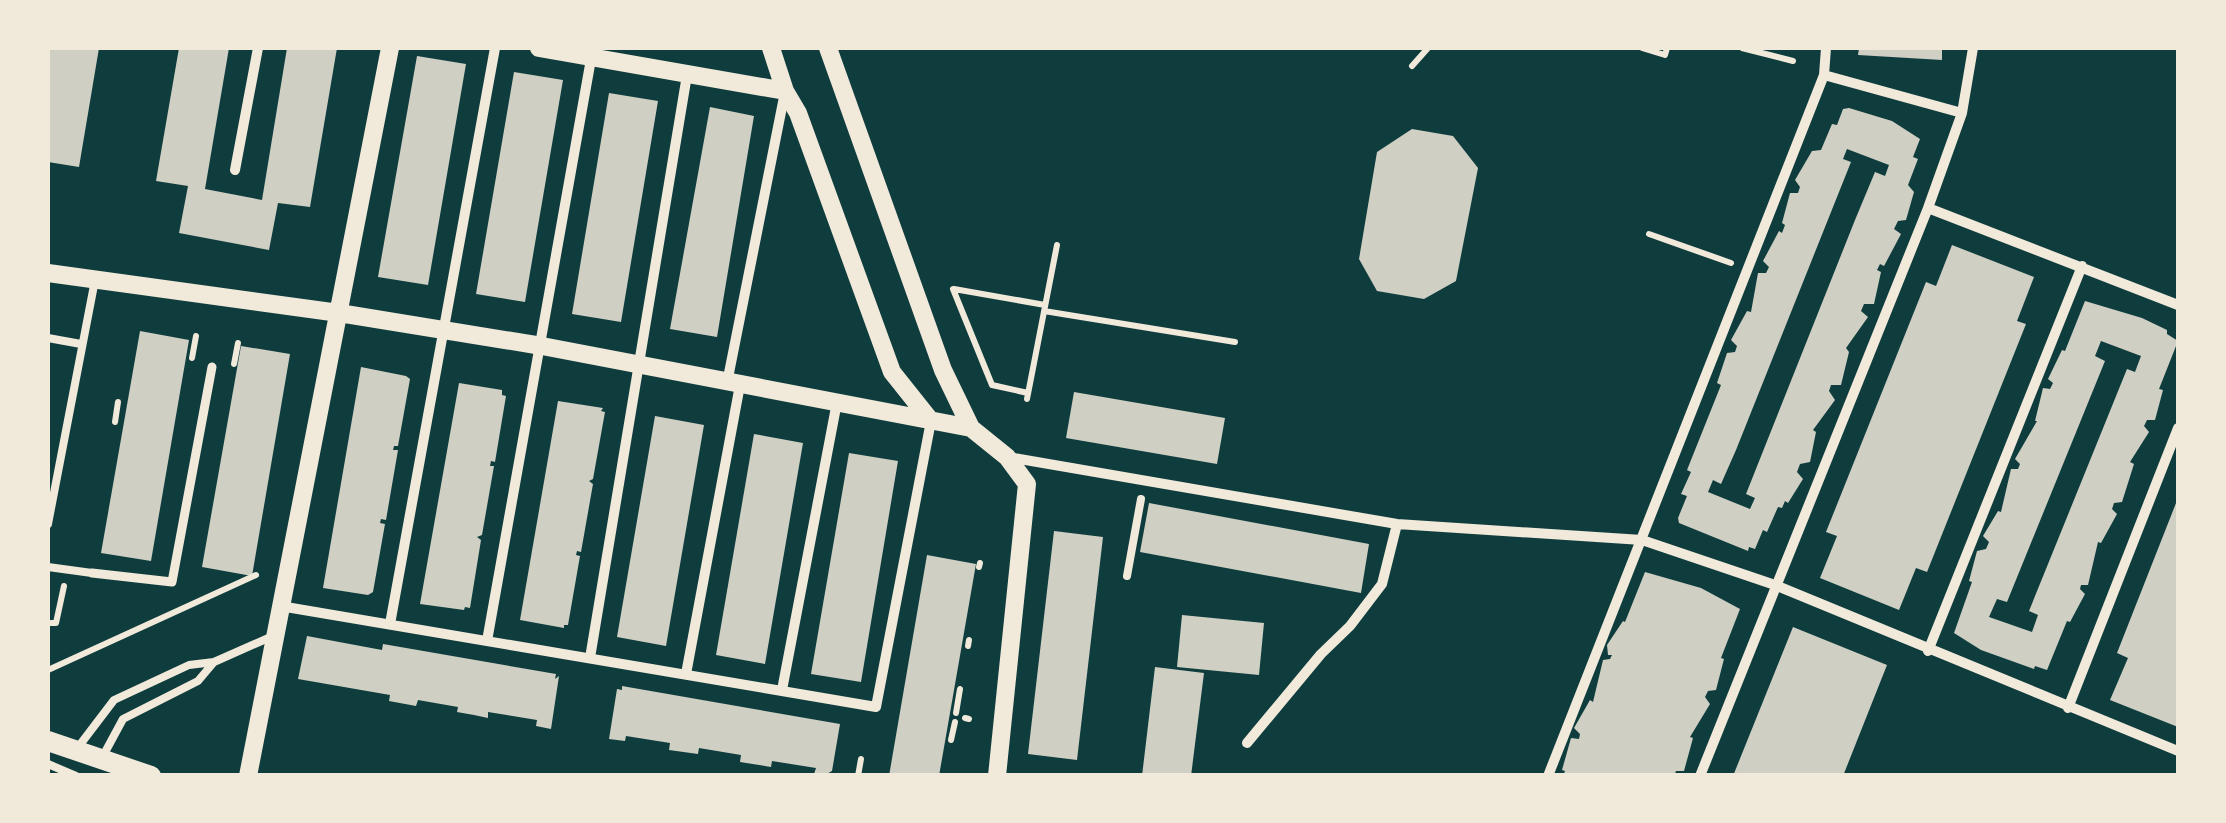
<svg xmlns="http://www.w3.org/2000/svg" width="2226" height="823" font-family="'DejaVu Sans',sans-serif">
<style>
.building{fill:#cfcfc3;fill-rule:evenodd}
.lines{fill:none;stroke-linecap:round;stroke-linejoin:round}
.path{stroke:#f1e9da;stroke-width:6}
.service{stroke:#f1e9da;stroke-width:8}
.pedestrian{stroke:#f1e9da;stroke-width:9}
.minor{stroke:#f1e9da;stroke-width:10}
.tertiary{stroke:#f1e9da;stroke-width:18}
.secondary{stroke:#f1e9da;stroke-width:20}
</style>
<rect width="100%" height="100%" fill="#0f3d3e"/>
<!-- building -->
<path class="building" d="M50 48H99L79 167 48 162Z
M179 48H229L205 189 262 200 287 48H337L310 207 278 203 269 250 179 233 188 186 156 181Z
M1859 48H1942V60L1858 55Z
M417 56 466 64 428 285 378 277Z
M514 72 563 80 525 302 476 294Z
M609 93 658 101 621 322 572 314Z
M710 107 754 116 717 337 670 329Z
M1849 108 1892 121 1920 139 1913 157 1918 159 1908 185 1914 192 1906 220 1898 221 1894 229 1901 234 1884 266 1880 264 1877 270 1881 272 1874 304H1864L1861 311 1868 317 1846 348 1849 352 1841 385H1831L1829 391 1835 400 1813 430 1816 432 1810 462 1800 464 1797 472 1803 479 1788 503 1785 501 1782 508 1778 507 1767 532 1763 530 1755 549 1749 547 1748 551 1679 523 1678 518 1687 496 1681 494 1691 472 1687 470 1721 385 1717 383 1727 353 1735 352 1737 346 1731 340 1747 311 1751 312 1758 273H1766L1769 267 1763 261 1779 231 1782 233 1785 225 1782 223 1790 193H1798L1800 187 1795 180 1812 151 1821 150 1832 124 1837 125 1843 109ZM1847 149 1889 165 1885 176 1875 172 1855 220 1746 494 1755 498 1750 509 1708 492 1713 480 1721 484 1736 450 1851 162 1843 159Z
M1412 129 1453 136 1478 168 1456 281 1424 299 1377 291 1359 259 1377 152Z
M1952 245 2034 277 2017 321 2026 324 1927 572 1916 568 1899 610 1820 578 1837 536 1826 532 1926 282 1936 286Z
M2085 301 2142 318 2167 330V334L2178 341 2159 389 2163 390 2155 420H2147L2144 426 2149 432 2130 462 2134 464 2122 502 2114 503 2112 509 2117 514 2101 543 2098 542 2088 585H2081L2080 589 2085 594 2070 622 2067 621 2047 670 2035 666 2034 669 1981 650 1954 633 1972 582 1969 581 1977 551 1986 549 1989 542 1983 536 1998 511 2001 512 2011 469H2018L2020 464 2015 459 2037 421H2035L2043 388 2050 389 2053 383 2048 379 2062 350 2065 351ZM2101 341 2141 356 2135 372 2127 369 2029 611 2038 615 2032 632 1989 617 1997 599 2007 602 2105 361 2095 356Z
M140 331 189 340 151 561 101 553Z
M241 346 290 354 252 576 202 567Z
M361 367 406 376 410 379 398 446H394L393 450H398L386 520 381 519 380 523 385 524 373 592 368 595 323 588Z
M459 383 502 390V395L506 396 495 462 491 461 490 466H494L482 535 477 537 481 540 470 608 465 607 464 610 420 604Z
M1074 392 1225 418 1217 464 1066 438Z
M558 401 603 408 601 411 605 412 593 479 589 481 593 484 581 552 577 551 576 555 580 556 568 625H564V628L520 620Z
M655 416 704 425 666 646 617 637Z
M754 434 803 443 765 664 716 655Z
M849 453 898 461 861 682 811 674Z
M2178 498V727L2110 700 2128 658 2117 653Z
M1149 503 1369 544 1361 593 1140 552Z
M1054 531 1103 537 1077 760 1028 754Z
M927 555 976 564 939 776H889Z
M1645 572 1701 588 1740 609 1721 658 1724 659 1716 690 1708 691 1705 697 1710 704 1690 737 1693 738 1684 771H1676L1674 776H1563L1565 771 1562 770 1571 738 1579 739 1580 734 1574 728 1590 700 1593 702 1603 660 1610 659 1612 655H1608L1607 645 1623 621 1625 622Z
M1182 615 1264 623 1259 675 1177 667Z
M1793 627 1887 665 1843 776H1733Z
M307 636 382 650 383 644 556 674 555 679 559 676 551 729 536 726 537 720 488 712V718L474 715 457 712 458 707 418 700 416 706 389 701 390 695 298 679Z
M1155 667 1204 673 1191 776H1142Z
M622 686 840 724 832 771 823 776 814 774 816 768 772 761 771 767 740 762 741 755 699 748 698 754 669 750 670 743 626 736 625 741 609 739 617 689 622 690Z"/>
<g class="lines">
<!-- path -->
<path class="path" d="M1642 48 1665 55 1667 48
M1742 48 1793 61
M1412 66 1428 48
M1649 234 1731 263
M953 289 992 385 1028 393
M954 289 1045 305
M1044 311 1235 342
M192 358 196 336
M234 364 238 343
M1027 399 1057 245
M115 422 118 402
M979 567 980 563
M48 623H56L64 586
M968 646 969 640
M48 670 256 575
M956 713 960 689
M965 718 969 719
M951 740 955 722
M858 776 861 759"/>
<!-- service -->
<path class="service" d="M48 338 81 344
M48 524 95 280
M48 567 92 573
M1127 576 1141 499
M79 746 114 700 189 665 214 662 273 636
M103 756 123 719 198 681 214 662
M48 764 76 776"/>
<!-- pedestrian -->
<path class="pedestrian" d="M92 573 172 582 212 367"/>
<!-- minor -->
<path class="minor" d="M1824 75 1962 113
M235 170 258 48
M1928 208 2178 305
M727 383 785 92
M1008 457 1397 524 1642 540 1775 585 2178 751
M280 606 876 707 931 421
M390 624 495 48
M487 641 593 48
M1928 651 2082 266
M590 658 687 75
M686 674 740 385
M782 690 837 402
M2068 708 2178 428
M1247 743 1321 654 1350 626 1382 584 1397 524
M1548 776 1824 75 1826 48
M1700 776 1928 208 1962 113 1973 48"/>
<!-- tertiary -->
<path class="tertiary" d="M539 48 785 91
M771 48 785 91 798 113 892 372 931 421
M828 48 943 370 971 428
M48 273 339 313 542 346 971 428 1007 457 1027 484 997 776
M248 776 390 48"/>
<!-- secondary -->
<path class="secondary" d="M48 741 151 776"/>
</g>
<!-- border -->
<rect width="2226" height="823" fill="none" stroke="#f1e9da" stroke-width="100"/>
</svg>
